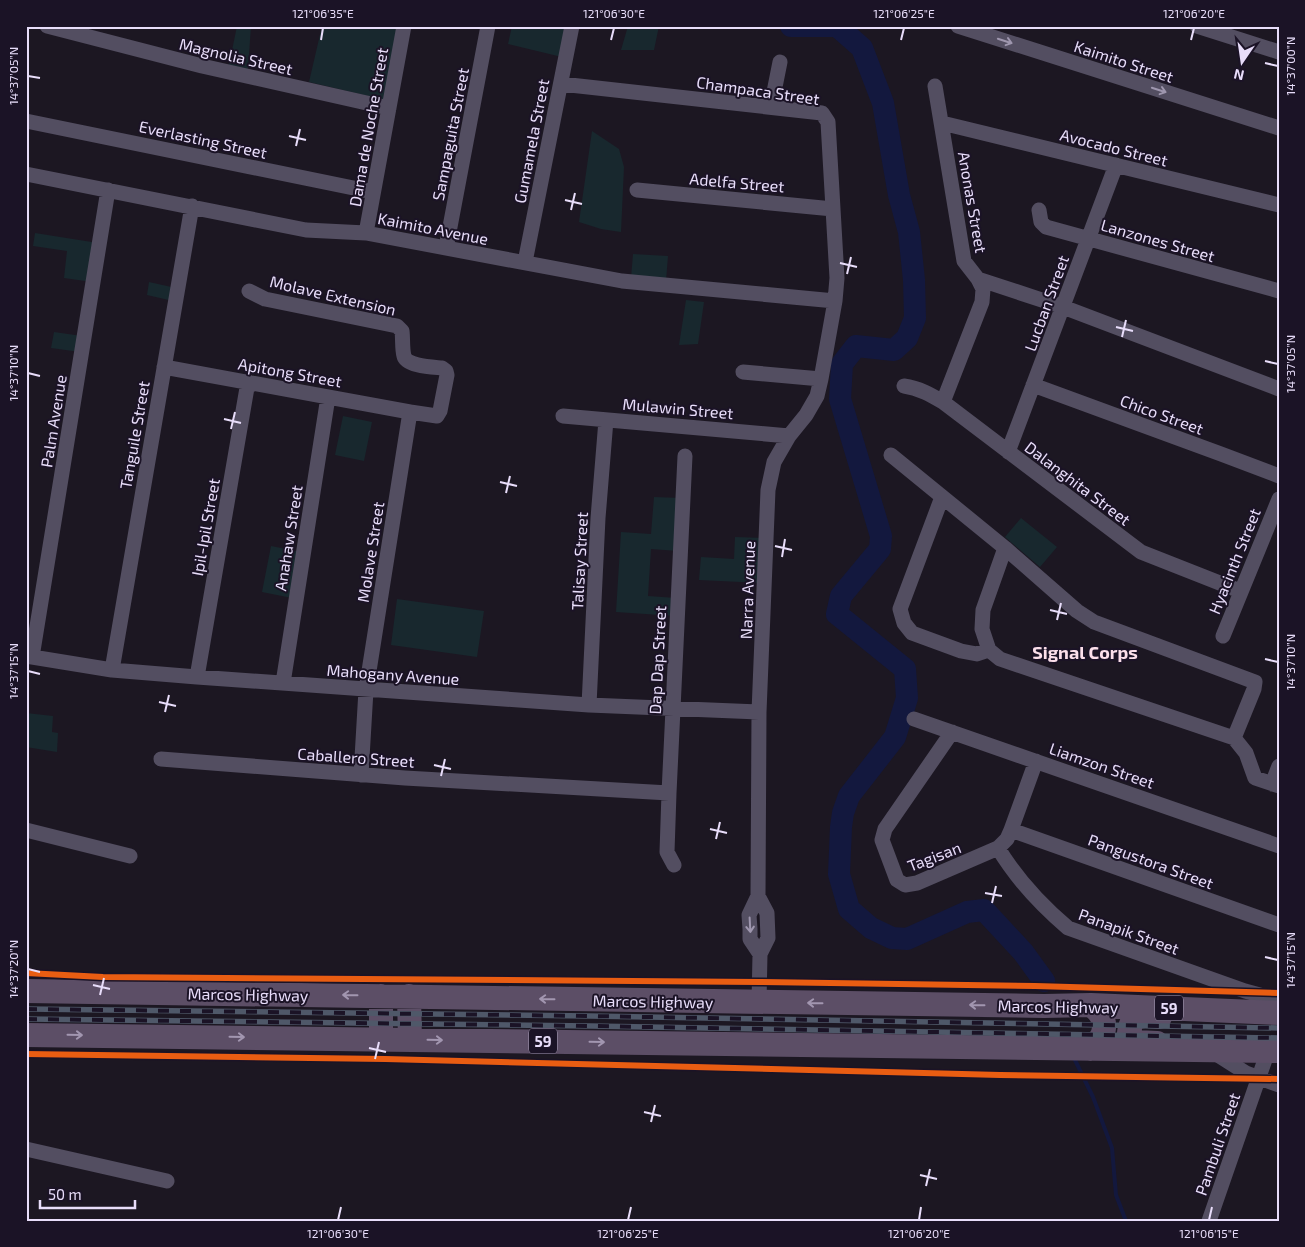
<svg xmlns="http://www.w3.org/2000/svg" width="1305" height="1247" font-family="'Exo 2',sans-serif">
<style>
.green{fill:#18282e}
.lines{fill:none;stroke-linecap:round;stroke-linejoin:round}
.stream{stroke:#13183e;stroke-width:4}
.river{stroke:#13183e;stroke-width:22}
.minor{stroke:#534e61;stroke-width:15}
.primary{stroke:#5c4e66;stroke-width:24}
.rail-casing{stroke:#4f5869;stroke-width:5.5}
.rail{stroke:#1b1326;stroke-width:4;stroke-dasharray:11;stroke-linecap:butt}
.cycleway-casing{stroke:#1b1326;stroke-width:9}
.cycleway{stroke:#e95d12;stroke-width:6}
.oneway{stroke:#9e96ae}
.oneway2{stroke:#a296b0}
.ticks{fill:none;stroke:#e8ddfa;stroke-width:2}
.labels{text-anchor:middle;dominant-baseline:central;stroke-width:4;stroke-linejoin:round;paint-order:stroke}
.shield{fill:#1b1326;stroke:#aaa0ba;stroke-width:1}
.shield-label{font-size:15px;font-weight:bold;fill:#e8ddfa}
.street-label{font-size:16px;fill:#e8ddfa;stroke:#1b1326}
.neighbourhood-label{font-size:18px;font-weight:bold;fill:#fbdfea;stroke:#1b1326}
.neatline{fill:none;stroke:#e8ddfa;stroke-width:2}
.ticks-label{font-size:12px;text-anchor:middle;fill:#e8ddfa}
</style>
<rect width="100%" height="100%" fill="#1c1722"/>
<!-- green -->
<path class="green" d="M237 26H251L248 69 229 65Z
M322 26H399L385 100 309 82Z
M512 26H573L566 58 508 44Z
M628 26H659L654 50H621Z
M592 131 619 149 624 167 621 232 601 229 579 222Z
M35 233 98 243 92 282 64 278 67 251 33 246Z
M633 254 668 256 666 281 631 278Z
M149 282 176 288 173 301 147 295Z
M686 300 704 302 698 344 679 345Z
M54 332 82 336 80 352 51 348Z
M343 416 372 422 364 461 335 455Z
M654 497 681 498 678 551 651 549 648 596 676 598 675 616 616 612 621 532 651 534Z
M1021 518 1057 547 1040 567 1005 537Z
M735 537 765 538 762 583 699 580 701 557 734 559Z
M271 546 301 552 292 598 262 592Z
M397 599 484 611 477 657 391 645Z
M26 713 53 716 52 732 58 733 57 752 26 747Z"/>
<g class="lines">
<!-- stream -->
<path class="stream" d="M1074 1058 1093 1097 1112 1148 1116 1195 1126 1221"/>
<!-- river -->
<path class="river" d="M791 26H835
M837 26 862 48 883 103 899 195 909 232 914 280 915 318 907 338 894 350 856 346 842 364 840 399 881 536 880 549 841 596 837 614 905 669 907 698 895 737 849 796 843 813 841 827 839 874 849 909 871 928 892 938 907 939 967 912 984 910 1023 952 1044 981"/>
<!-- minor -->
<path class="minor" d="M47 26 202 66 389 108
M958 26 1279 128
M1197 26 1279 52
M561 84 822 113 828 122 837 278 835 301 821 379 817 396 806 415 789 436 774 462 768 490 759 712 758 896 749 915 750 929V939L760 954
M935 86 964 261 978 279 983 289 982 302 943 402
M771 107 780 62
M26 121 373 192
M942 123 1279 205
M26 174 306 230 366 233 622 281 835 301
M637 190 833 209
M1039 210 1041 222 1046 227 1279 291
M366 233 404 26
M446 248 488 26
M525 262 572 26
M978 279 1063 307 1279 389
M249 291 265 299 397 326 402 331C403 339 402 349 404 356 406 366 433 367 442 368L446 371 447 375 440 411 437 416 410 412 366 690 361 775
M164 367 410 412
M743 372 821 379
M1033 385 1221 454 1279 476
M904 386C919 388 931 395 943 402L1141 552 1240 591
M563 416 789 436
M1008 452 1116 165
M891 455 1005 548 1077 611 1094 622 1255 682 1254 689 1234 738
M942 497 900 609 904 623 912 633 961 651 977 654 989 650 1000 659 1234 738 1246 753 1255 778 1279 786
M1223 636 1279 499
M989 650 982 629 983 610 1005 548
M26 656 112 670 197 677 589 705 759 712
M32 657 108 190
M112 670 192 206
M197 677 248 382
M283 683 328 397
M589 705 598 518 606 420
M914 719 1279 846
M952 732 885 829 882 840 897 880 905 885 917 883 998 848 1007 839 1011 830 1036 761
M161 759 405 778 669 793
M1272 784 1279 766
M26 830 130 856
M1011 830 1279 925
M998 848C1016 878 1041 905 1068 928L1245 991 1279 1000
M674 865 667 852 669 793 685 456
M758 896 767 913 768 938 760 954 759 1002
M1213 1052 1246 1073 1279 1085
M26 1149 167 1181
M1209 1221 1268 1051"/>
<!-- primary -->
<path class="primary" d="M26 991 1044 1006 1091 1005 1279 1013
M381 996V1040
M409 996 410 1040
M1091 1005C1110 1019 1107 1035 1091 1049
M26 1035 1279 1051
M1157 1043 1136 1042 1129 1033C1131 1012 1144 1016 1160 1017"/>
<defs>
<path id="rail" d="M26 1009 590 1016 1279 1028
M26 1019 591 1026 1279 1038"/>
</defs>
<!-- rail casing -->
<use href="#rail" class="rail-casing"/>
<!-- rail -->
<use href="#rail" class="rail"/>
<defs>
<path id="cycleway" d="M26 973 103 977 759 982 1035 986 1279 993
M26 1054 385 1059 1000 1075 1279 1079"/>
</defs>
<!-- cycleway casing -->
<use href="#cycleway" class="cycleway-casing"/>
<!-- cycleway -->
<use href="#cycleway" class="cycleway"/>
</g>
<!-- one-way arrows -->
<defs><path id="oneway-shaft" d="M-6 0H5M1.5-3L5.5 0L1.5 3" fill="none" stroke-width="1.6" stroke-linecap="round" stroke-linejoin="round" transform="scale(1.25)"/></defs>
<g class="oneway">
<use href="#oneway-shaft" transform="translate(1005 41) rotate(18)"/>
<use href="#oneway-shaft" transform="translate(1159 90) rotate(18)"/>
<use href="#oneway-shaft" transform="translate(750 925) rotate(87)"/>
</g>
<g class="oneway2">
<use href="#oneway-shaft" transform="translate(350 995) rotate(-179)"/>
<use href="#oneway-shaft" transform="translate(547 999) rotate(-179)"/>
<use href="#oneway-shaft" transform="translate(815 1003) rotate(-179)"/>
<use href="#oneway-shaft" transform="translate(977 1005) rotate(-179)"/>
<use href="#oneway-shaft" transform="translate(75 1035) rotate(1)"/>
<use href="#oneway-shaft" transform="translate(237 1037) rotate(1)"/>
<use href="#oneway-shaft" transform="translate(435 1040) rotate(1)"/>
<use href="#oneway-shaft" transform="translate(597 1042) rotate(1)"/>
</g>
<!-- ticks -->
<path class="ticks" d="M321 40 323 28M611 40 614 28M901 40 904 28M1191 40 1194 28M1265 63 1278 66M28 76 40 78M289 136 306 140M296 146 300 129M565 200 582 204M571 210 575 193M840 263 857 267M847 274 851 257M1116 327 1133 331M1122 337 1126 320M1265 361 1278 364M28 373 40 376M224 419 241 423M231 429 235 412M500 482 517 486M506 493 510 476M775 546 792 550M782 557 785 539M1050 610 1067 614M1057 620 1061 603M1265 659 1278 662M28 671 40 674M159 702 176 706M165 712 169 695M434 765 451 769M441 776 445 759M710 829 727 833M716 839 720 822M985 893 1002 896M992 903 996 886M1265 957 1278 960M28 969 40 972M93 985 110 989M100 995 104 978M369 1048 386 1052M375 1059 379 1042M644 1112 661 1116M651 1122 655 1105M920 1175 937 1179M926 1186 930 1169M338 1220 341 1207M628 1220 631 1207M919 1220 921 1207M1209 1220 1212 1207"/>
<g class="labels">
<!-- shield labels -->
<g class="shield">
<rect x="1155" y="995.5" width="28" height="25" rx="4"/>
<rect x="529" y="1028.5" width="28" height="25" rx="4"/>
</g>
<g class="shield-label">
<text x="1169" y="1008">59</text>
<text x="543" y="1041">59</text>
</g>
<!-- street labels -->
<g class="street-label">
<text transform="translate(236 56) rotate(13)">Magnolia Street</text>
<text transform="translate(1124 61) rotate(18)">Kaimito Street</text>
<text transform="translate(758 90) rotate(8)">Champaca Street</text>
<text transform="translate(368 127) rotate(-80)">Dama de Noche Street</text>
<text transform="translate(450 134) rotate(-79)">Sampaguita Street</text>
<text transform="translate(203 139) rotate(12)">Everlasting Street</text>
<text transform="translate(531 141) rotate(-79)">Gumamela Street</text>
<text transform="translate(1114 147) rotate(14)">Avocado Street</text>
<text transform="translate(737 182) rotate(5)">Adelfa Street</text>
<text transform="translate(973 202) rotate(80)">Anonas Street</text>
<text transform="translate(433 228) rotate(11)">Kaimito Avenue</text>
<text transform="translate(1158 240) rotate(16)">Lanzones Street</text>
<text transform="translate(333 295) rotate(13)">Molave Extension</text>
<text transform="translate(1046 303) rotate(-70)">Lucban Street</text>
<text transform="translate(290 372) rotate(10)">Apitong Street</text>
<text transform="translate(678 408) rotate(5)">Mulawin Street</text>
<text transform="translate(1162 414) rotate(20)">Chico Street</text>
<text transform="translate(53 421) rotate(-81)">Palm Avenue</text>
<text transform="translate(134 435) rotate(-80)">Tanguile Street</text>
<text transform="translate(1078 483) rotate(37)">Dalanghita Street</text>
<text transform="translate(205 527) rotate(-80)">Ipil-Ipil Street</text>
<text transform="translate(288 538) rotate(-81)">Anahaw Street</text>
<text transform="translate(370 552) rotate(-81)">Molave Street</text>
<text transform="translate(579 561) rotate(-87)">Talisay Street</text>
<text transform="translate(1234 561) rotate(-68)">Hyacinth Street</text>
<text transform="translate(747 590) rotate(-88)">Narra Avenue</text>
<text transform="translate(657 660) rotate(-87)">Dap Dap Street</text>
<text transform="translate(393 674) rotate(4)">Mahogany Avenue</text>
<text transform="translate(356 757) rotate(4)">Caballero Street</text>
<text transform="translate(1102 765) rotate(19)">Liamzon Street</text>
<text transform="translate(934 856) rotate(-21)">Tagisan</text>
<text transform="translate(1151 861) rotate(20)">Pangustora Street</text>
<text transform="translate(1129 931) rotate(20)">Panapik Street</text>
<text transform="translate(248 994) rotate(1)">Marcos Highway</text>
<text transform="translate(653 1001) rotate(1)">Marcos Highway</text>
<text transform="translate(1058 1006) rotate(1)">Marcos Highway</text>
<text transform="translate(1217 1144) rotate(-71)">Pambuli Street</text>
</g>
<!-- neighbourhood labels -->
<g class="neighbourhood-label">
<text x="1085" y="652">Signal Corps</text>
</g>
</g>
<!-- border -->
<rect width="1305" height="1247" fill="none" stroke="#1b1326" stroke-width="55"/>
<!-- north arrow -->
<g transform="translate(1242 62) rotate(193)" stroke="#1b1326" stroke-width="4" paint-order="stroke">
<path d="M0-4L9 19L0 12L-9 19Z" fill="#e8ddfa"/>
<text y="-8" font-size="14" font-weight="bold" text-anchor="middle" fill="#e8ddfa">N</text>
</g>
<!-- scale -->
<path d="M40 1200v8h95v-8" fill="none" stroke="#e8ddfa" stroke-width="2.5"/>
<text x="48" y="1200" font-size="15" fill="#e8ddfa" stroke="#1b1326" stroke-width="4" paint-order="stroke">50 m</text>
<rect x="28" y="28" width="1250" height="1192" class="neatline"/>
<g class="ticks-label">
<text x="323" y="18">121°06'35"E</text>
<text x="614" y="18">121°06'30"E</text>
<text x="904" y="18">121°06'25"E</text>
<text x="1194" y="18">121°06'20"E</text>
<text transform="translate(1291 66) rotate(-90)" y="4">14°37'00"N</text>
<text transform="translate(14 76) rotate(-90)" y="4">14°37'05"N</text>
<text transform="translate(1291 364) rotate(-90)" y="4">14°37'05"N</text>
<text transform="translate(14 373) rotate(-90)" y="4">14°37'10"N</text>
<text transform="translate(1291 662) rotate(-90)" y="4">14°37'10"N</text>
<text transform="translate(14 671) rotate(-90)" y="4">14°37'15"N</text>
<text transform="translate(1291 960) rotate(-90)" y="4">14°37'15"N</text>
<text transform="translate(14 969) rotate(-90)" y="4">14°37'20"N</text>
<text x="338" y="1238">121°06'30"E</text>
<text x="628" y="1238">121°06'25"E</text>
<text x="919" y="1238">121°06'20"E</text>
<text x="1209" y="1238">121°06'15"E</text>
</g>
</svg>
